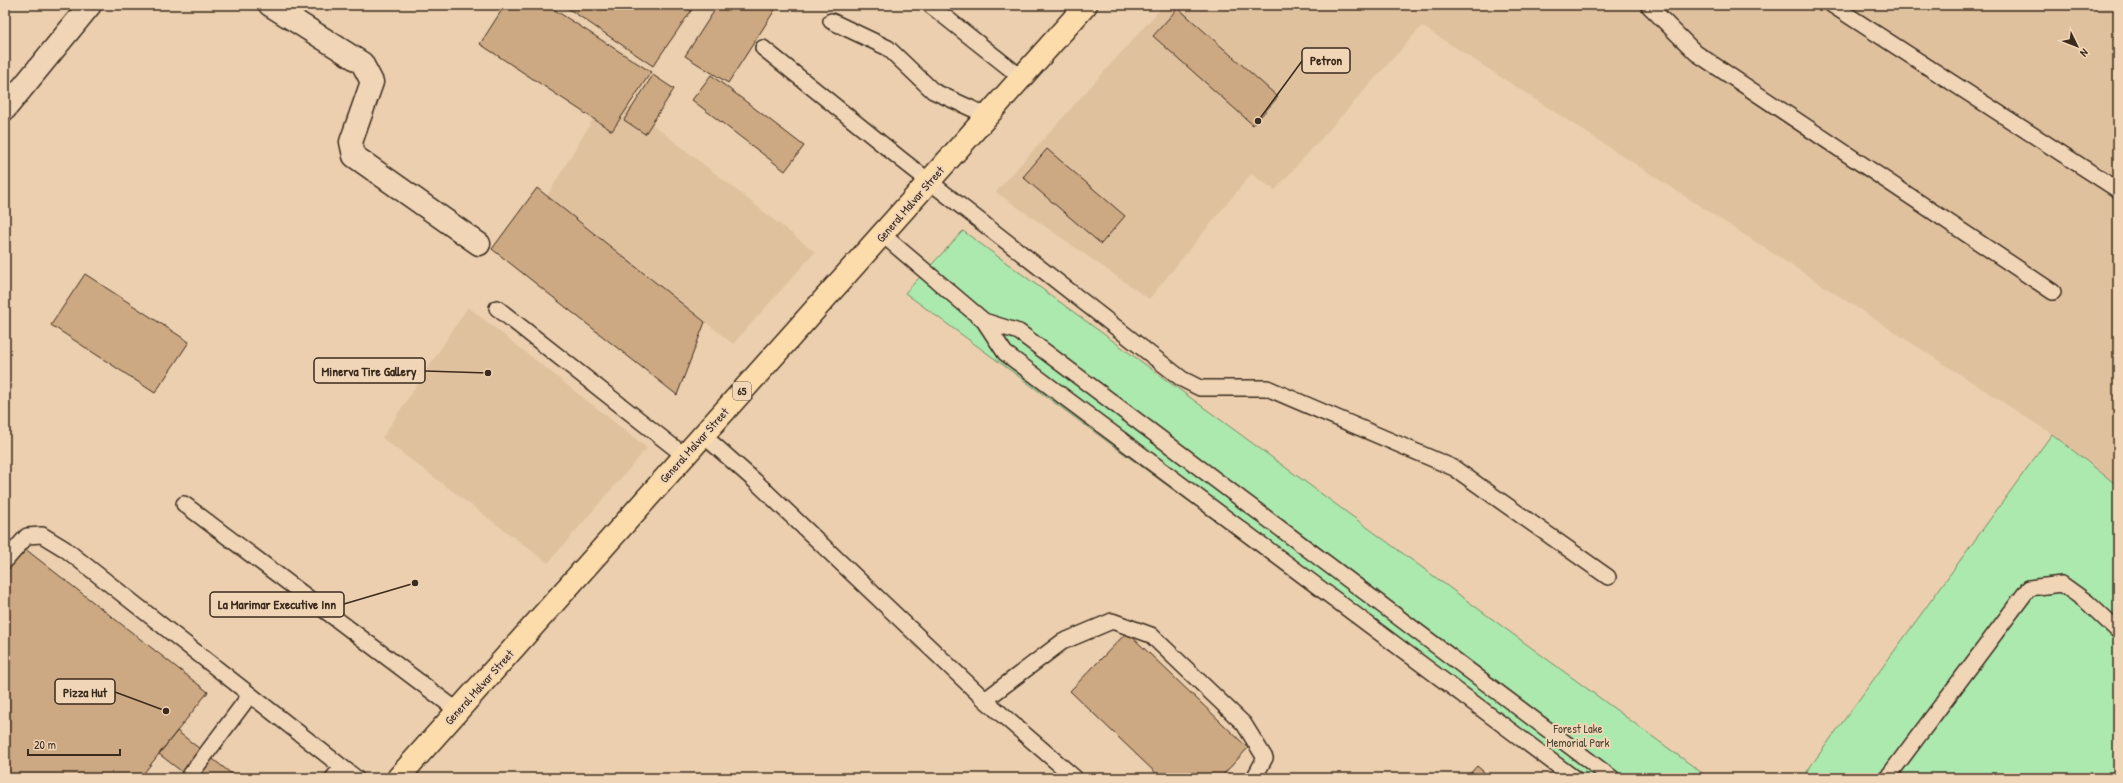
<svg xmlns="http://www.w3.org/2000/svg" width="2123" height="783" font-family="'Patrick Hand',sans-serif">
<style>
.built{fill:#dfc19e}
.green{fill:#ace9af;stroke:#748a66}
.building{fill:#cca982;stroke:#3b2a1e}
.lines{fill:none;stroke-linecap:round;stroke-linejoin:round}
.service-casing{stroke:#3b2a1e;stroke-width:18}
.minor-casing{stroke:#3b2a1e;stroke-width:25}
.trunk-casing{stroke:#3b2a1e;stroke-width:25}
.service{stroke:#f0d6b7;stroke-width:15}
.minor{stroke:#f0d6b7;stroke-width:22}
.trunk{stroke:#fddcac;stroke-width:22}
.labels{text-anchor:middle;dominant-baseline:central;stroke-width:4;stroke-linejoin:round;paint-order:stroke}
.shield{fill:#f0d6b7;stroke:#715e4c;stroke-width:1}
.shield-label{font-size:11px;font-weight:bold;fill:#3b2a1e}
.street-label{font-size:12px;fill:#3b2a1e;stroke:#f0d6b7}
.park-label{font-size:12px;fill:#4c4734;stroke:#f0d6b7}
.leader{fill:none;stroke:#3b2a1e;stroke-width:1.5}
.callout-dot{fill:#3b2a1e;stroke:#f0d6b7;stroke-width:1.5}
.callout{fill:#f0d6b7;stroke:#3b2a1e;stroke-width:1.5}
.callout-label{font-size:13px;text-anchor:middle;font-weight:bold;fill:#3b2a1e}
</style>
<rect width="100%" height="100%" fill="#ebcfae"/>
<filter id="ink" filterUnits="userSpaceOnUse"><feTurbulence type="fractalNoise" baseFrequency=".025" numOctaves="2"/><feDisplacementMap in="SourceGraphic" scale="8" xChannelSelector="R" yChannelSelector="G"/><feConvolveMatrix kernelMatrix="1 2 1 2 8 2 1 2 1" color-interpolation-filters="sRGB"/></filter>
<g filter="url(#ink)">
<!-- built -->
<path class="built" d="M1164 5H2118V486L2052 434 1422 26 1275 190 1251 174 1149 299 996 192Z
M610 91 815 252 733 344 547 196Z
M468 307 647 448 548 563 382 438Z"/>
<!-- green -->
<path class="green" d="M963 231 1709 778H1566L905 293Z
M2052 434 2118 486V778H1802Z"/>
<!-- building -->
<path class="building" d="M505 5H547L651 72 612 131 480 44Z
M563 5H695L653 66Z
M718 5H778L728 83 685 56Z
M1178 8 1278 97 1253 125 1153 36Z
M653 75 674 89 645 134 624 120Z
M711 75 804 146 785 171 692 100Z
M1047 149 1125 216 1101 244 1023 177Z
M537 188 705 322 677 395 492 249Z
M85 274 189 342 155 393 51 325Z
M24 548 208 692 140 778H5V572Z
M1127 632 1248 748 1220 778H1161L1070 691Z
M177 731 237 778H190L159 754Z
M1477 766 1491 778H1466Z"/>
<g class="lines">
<defs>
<path id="service" d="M930 5 1022 78
M1648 5 1696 53 2053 292
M1832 5 2118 190
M831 21 888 48 933 91 988 116
M763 48 902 160 1182 379 1200 388H1267L1454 468 1608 577
M883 235 984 321 1005 353 1574 778
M497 308 685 456
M984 321 1019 332 1612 778
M703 435 755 481 985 700 1075 778
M184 504 458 711
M5 561 27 536 42 535 65 549 356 778
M985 700 1062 642 1112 621 1151 635 1244 724 1265 758 1254 778
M188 778 250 695
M333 778 342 767
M1887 778 2029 588 2062 584 2087 602 2118 631"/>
<path id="minor" d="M270 5 362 63 372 82 351 142 354 156 479 244
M5 109 90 5"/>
<path id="trunk" d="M398 778 1086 5"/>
</defs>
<!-- service casing -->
<use href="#service" class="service-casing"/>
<!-- minor casing -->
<use href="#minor" class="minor-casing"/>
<!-- trunk casing -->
<use href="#trunk" class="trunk-casing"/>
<!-- service -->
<use href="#service" class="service"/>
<!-- minor -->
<use href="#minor" class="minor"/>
<!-- trunk -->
<use href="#trunk" class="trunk"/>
</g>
</g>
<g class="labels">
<!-- shield labels -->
<rect class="shield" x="733" y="382" width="18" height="18" rx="3"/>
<g class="shield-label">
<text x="742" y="391">65</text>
</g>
<!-- street labels -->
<g class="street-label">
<text transform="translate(910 204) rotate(-49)">General Malvar Street</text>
<text transform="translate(694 445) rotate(-48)">General Malvar Street</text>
<text transform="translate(479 687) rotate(-48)">General Malvar Street</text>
</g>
<!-- park labels -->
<g class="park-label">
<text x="1578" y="728">Forest Lake<tspan x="1578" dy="14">Memorial Park</tspan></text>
</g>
</g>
<!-- callouts -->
<path class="leader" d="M1258 121L1302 61M488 373L425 371M415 583L344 604M166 711L115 692"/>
<g class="callout-dot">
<circle cx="1258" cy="121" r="4"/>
<circle cx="488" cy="373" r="4"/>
<circle cx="415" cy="583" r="4"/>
<circle cx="166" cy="711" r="4"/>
</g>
<g class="callout">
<rect x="1302" y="48" width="48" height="25" rx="4"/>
<rect x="314" y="358" width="111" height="25" rx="4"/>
<rect x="210" y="592" width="134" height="25" rx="4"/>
<rect x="55" y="679" width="60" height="25" rx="4"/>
</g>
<g class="callout-label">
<text x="1326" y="65">Petron</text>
<text x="369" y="376">Minerva Tire Gallery</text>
<text x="277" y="609">La Marimar Executive Inn</text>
<text x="85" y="697">Pizza Hut</text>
</g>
<!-- margin -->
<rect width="2123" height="783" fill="none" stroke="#f0d6b7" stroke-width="20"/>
<rect x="10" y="10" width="2103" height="763" fill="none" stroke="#3b2a1e" stroke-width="1.5" filter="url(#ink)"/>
<!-- north arrow -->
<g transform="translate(2077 46) rotate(133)" stroke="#f0d6b7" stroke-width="3" paint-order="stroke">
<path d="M0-3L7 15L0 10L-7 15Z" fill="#3b2a1e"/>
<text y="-6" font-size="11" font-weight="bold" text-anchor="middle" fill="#3b2a1e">N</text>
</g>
<!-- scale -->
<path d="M28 749v6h92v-6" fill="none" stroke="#3b2a1e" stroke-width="2"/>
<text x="34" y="749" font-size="12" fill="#3b2a1e" stroke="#f0d6b7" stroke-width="3" paint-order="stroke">20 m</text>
</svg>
